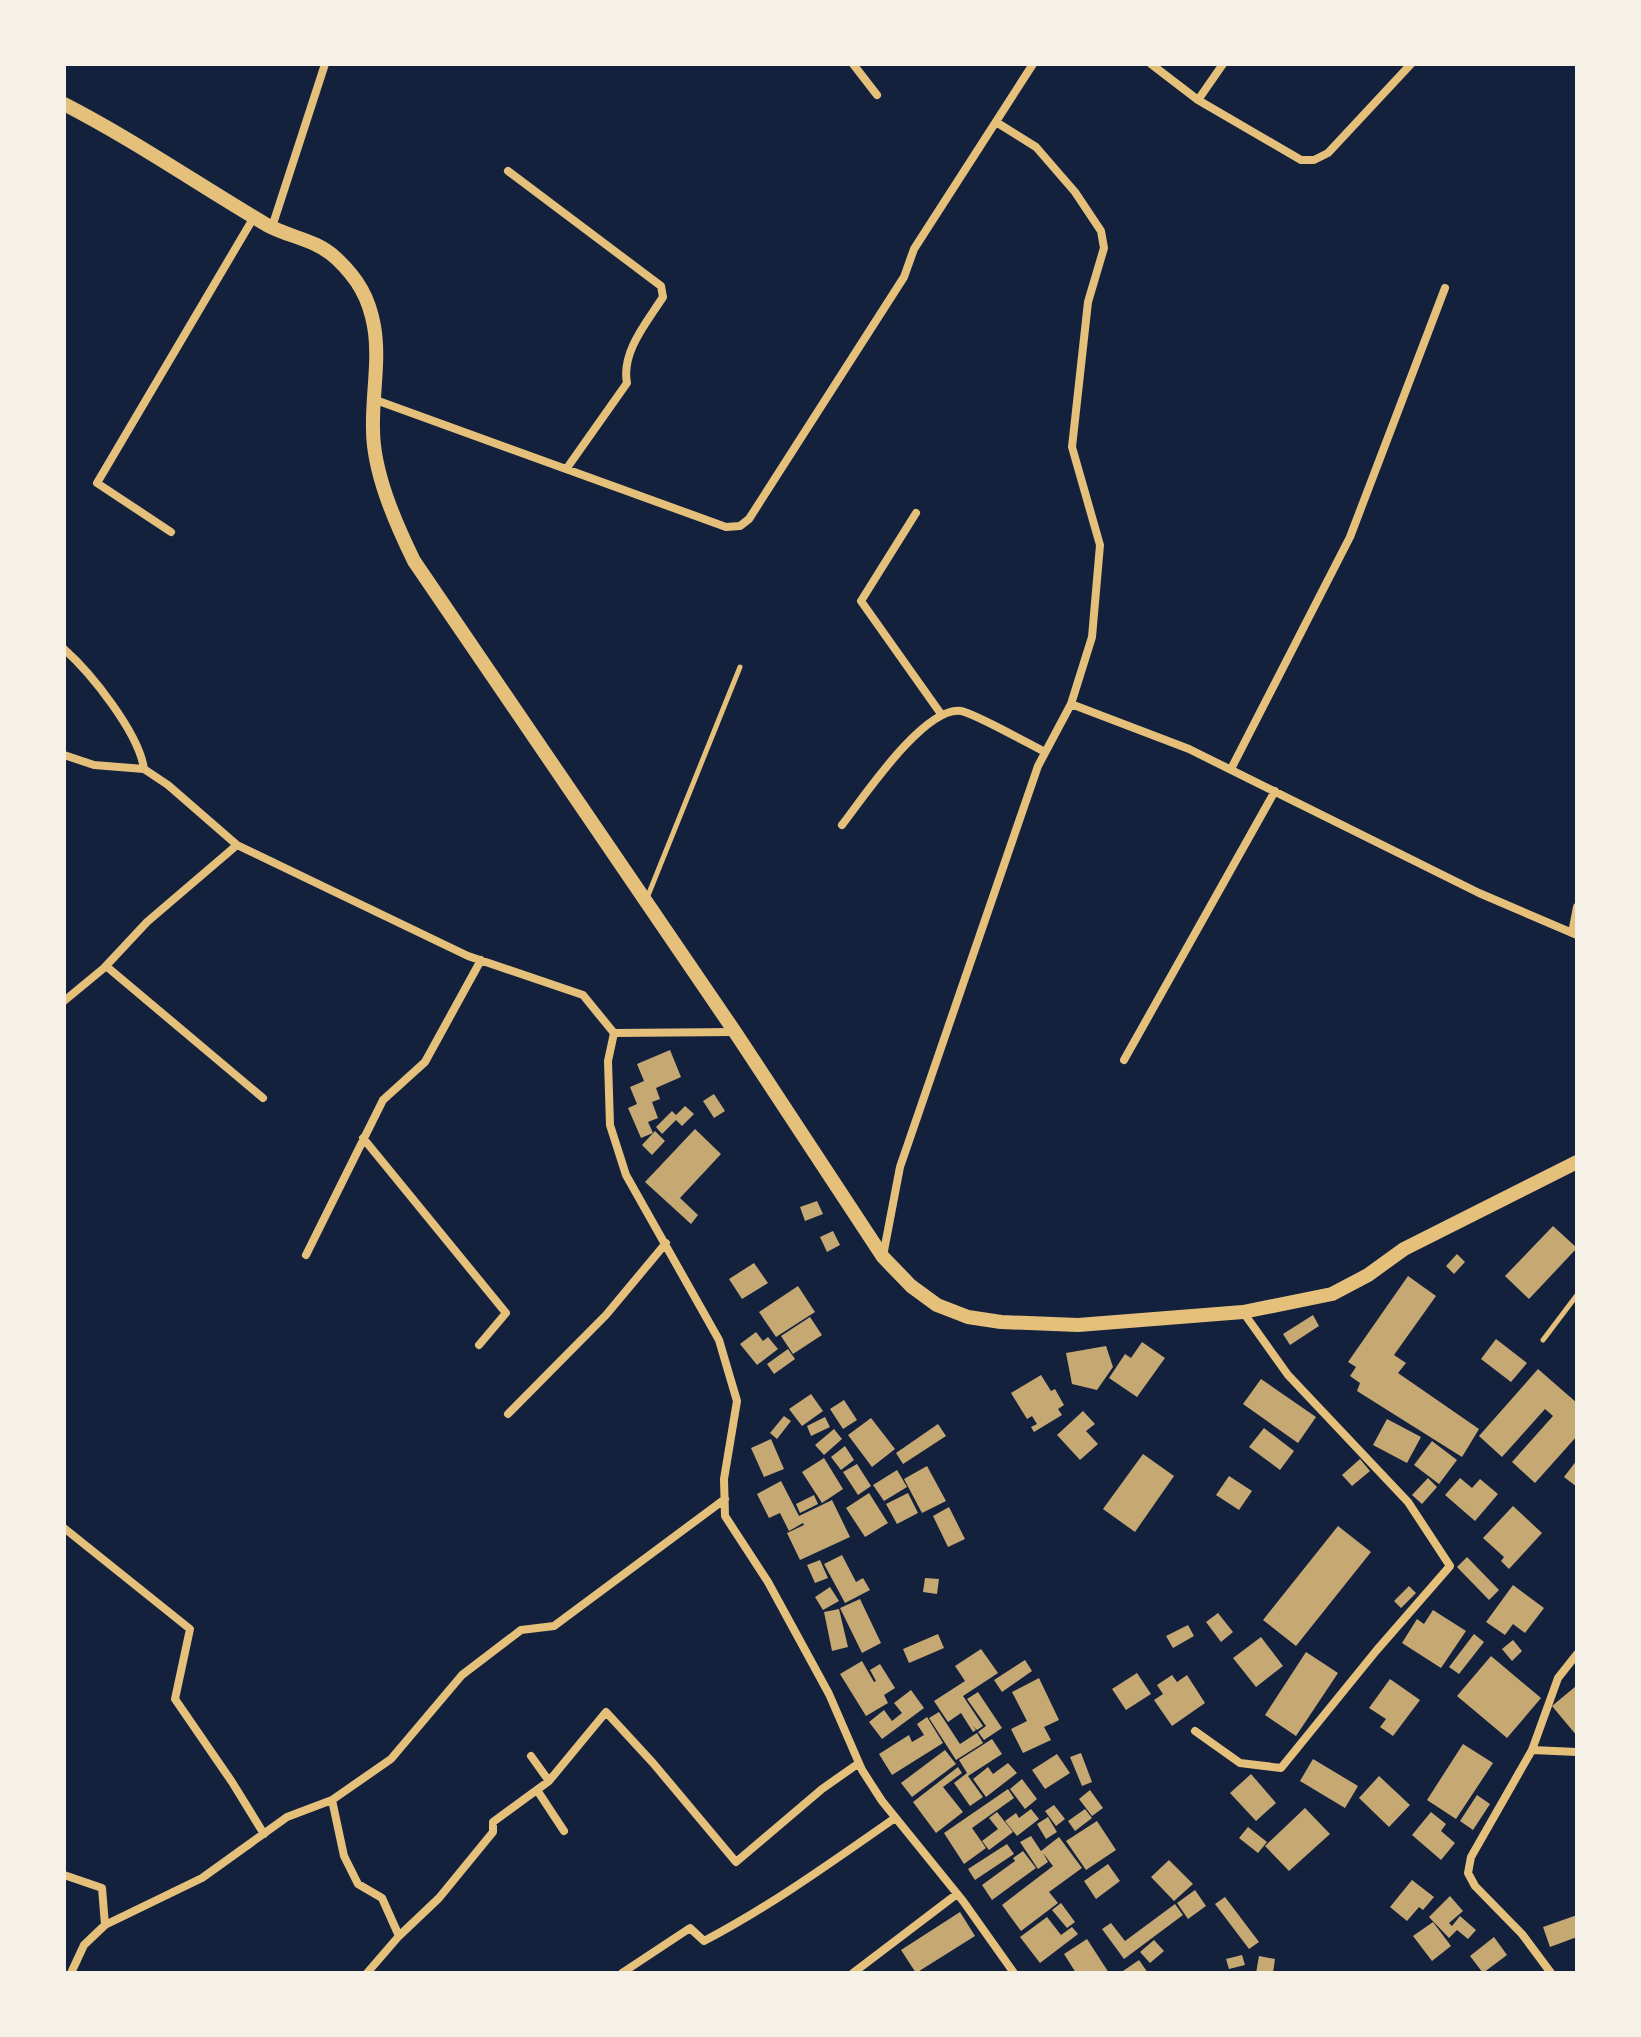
<svg xmlns="http://www.w3.org/2000/svg" width="1641" height="2037" font-family="'Exo 2',sans-serif">
<style>
.building{fill:#c6a872}
.lines{fill:none;stroke-linecap:round;stroke-linejoin:round}
.service{stroke:#e5c07b;stroke-width:5}
.minor{stroke:#e5c07b;stroke-width:8}
.tertiary{stroke:#e5c07b;stroke-width:14}
</style>
<rect width="100%" height="100%" fill="#14213d"/>
<!-- building -->
<path class="building" d="M670 1050 681 1077 656 1088 660 1099 652 1102 658 1118 648 1122 653 1133 641 1138 628 1108 637 1104 630 1087 644 1081 637 1064Z
M714 1094 725 1111 714 1118 703 1101Z
M685 1106 694 1114 682 1126 676 1120 662 1134 656 1127 672 1111 676 1115Z
M695 1129 721 1154 680 1198 698 1215 691 1224 645 1182Z
M655 1131 665 1141 652 1155 642 1145Z
M817 1201 823 1214 805 1221 800 1207Z
M1553 1226 1577 1248 1529 1299 1505 1276Z
M833 1231 840 1245 827 1252 820 1237Z
M1457 1254 1465 1262 1454 1274 1446 1266Z
M754 1263 768 1283 742 1299 729 1279Z
M1408 1276 1436 1296 1394 1355 1406 1363 1398 1373 1479 1429 1462 1457 1357 1391 1360 1383 1350 1376 1356 1367 1348 1362Z
M798 1286 815 1312 776 1337 759 1312Z
M1313 1315 1319 1326 1290 1345 1283 1334Z
M810 1317 822 1335 793 1354 781 1336Z
M756 1332 763 1341 768 1337 778 1349 757 1365 740 1344Z
M1496 1339 1527 1363 1511 1382 1481 1359Z
M1142 1342 1165 1358 1137 1397 1109 1378 1125 1354 1131 1358Z
M1106 1346 1113 1367 1097 1390 1072 1384 1066 1353Z
M788 1349 795 1359 774 1374 767 1364Z
M1538 1369 1577 1403V1436L1535 1483 1512 1462 1553 1416 1545 1409 1502 1457 1479 1436Z
M1041 1375 1051 1391 1055 1389 1064 1405 1058 1409 1062 1415 1034 1432 1031 1427 1037 1424 1032 1416 1027 1419 1011 1393Z
M1261 1379 1316 1417 1298 1443 1243 1404Z
M811 1394 823 1411 802 1426 789 1409Z
M844 1400 857 1420 843 1429 830 1409Z
M1083 1411 1095 1424 1086 1431 1098 1444 1080 1460 1057 1435Z
M784 1416 791 1421 777 1439 770 1433Z
M825 1417 830 1427 811 1436 807 1426Z
M871 1418 895 1449 872 1467 848 1435Z
M1387 1419 1421 1437 1407 1463 1373 1445Z
M938 1424 946 1436 903 1464 896 1453Z
M1264 1428 1294 1451 1280 1470 1249 1447Z
M834 1429 842 1439 824 1455 815 1445Z
M771 1439 784 1469 764 1477 751 1448Z
M1432 1441 1457 1460 1439 1484 1414 1465Z
M845 1446 854 1460 841 1470 831 1457Z
M1143 1454 1174 1476 1135 1532 1103 1509Z
M824 1458 843 1489 822 1503 802 1472Z
M1360 1459 1370 1471 1352 1486 1342 1475Z
M1577 1460V1487L1564 1477Z
M857 1464 871 1486 858 1495 843 1472Z
M927 1466 946 1501 922 1513 904 1479Z
M897 1470 907 1487 884 1501 873 1485Z
M1229 1476 1252 1491 1239 1510 1216 1495Z
M1428 1478 1437 1487 1422 1504 1412 1495Z
M1460 1478 1472 1488 1480 1479 1498 1494 1475 1521 1445 1495Z
M781 1481 799 1516 832 1500 850 1537 800 1560 787 1533 804 1525 803 1523 789 1531 780 1513 769 1518 757 1494Z
M869 1493 888 1523 865 1537 846 1508Z
M908 1493 918 1513 897 1524 886 1504Z
M814 1495 818 1504 800 1513 796 1504Z
M1513 1506 1542 1533 1509 1569 1501 1561 1504 1557 1483 1538Z
M949 1507 965 1539 948 1547 933 1516Z
M1338 1526 1371 1552 1296 1646 1263 1620Z
M842 1555 856 1582 863 1578 870 1590 845 1603 824 1564Z
M1467 1557 1499 1590 1489 1600 1457 1567Z
M820 1560 828 1578 815 1583 807 1565Z
M925 1578 939 1579 937 1594 923 1592Z
M1513 1585 1544 1608 1525 1633 1513 1624 1505 1635 1486 1622Z
M1409 1586 1416 1593 1401 1608 1394 1601Z
M830 1587 839 1601 823 1610 815 1597Z
M860 1599 881 1643 862 1653 840 1608Z
M839 1609 848 1647 832 1651 824 1612Z
M1433 1610 1466 1631 1441 1668 1402 1643 1417 1619 1424 1624Z
M1218 1613 1233 1632 1221 1642 1206 1622Z
M1188 1625 1194 1636 1173 1648 1166 1636Z
M938 1634 944 1648 909 1663 903 1649Z
M1474 1634 1484 1642 1459 1674 1449 1667Z
M1261 1637 1283 1666 1256 1687 1233 1658Z
M1513 1640 1522 1651 1512 1661 1502 1649Z
M981 1649 998 1673 963 1696 983 1726 977 1730 973 1726 976 1730 973 1732 961 1713 948 1722 934 1701 965 1681 955 1666Z
M1306 1652 1338 1673 1296 1736 1265 1715Z
M1491 1656 1541 1698 1507 1738 1457 1696Z
M1025 1660 1032 1671 1002 1692 994 1680Z
M862 1661 874 1682 876 1681 870 1670 880 1664 895 1688 884 1695 888 1703 866 1716 840 1674Z
M1137 1673 1151 1694 1126 1710 1112 1689Z
M1172 1675 1177 1682 1187 1675 1205 1703 1172 1726 1154 1700 1163 1694 1157 1685Z
M1039 1678 1059 1720 1044 1727 1051 1740 1023 1753 1011 1729 1027 1721 1012 1692Z
M1390 1679 1420 1700 1393 1736 1380 1727 1386 1719 1369 1708Z
M1576 1686 1577 1687V1736L1552 1706Z
M911 1690 924 1708 882 1739 869 1722 884 1710 892 1721 902 1713 894 1703Z
M978 1692 1002 1728 984 1740 978 1732 986 1726 967 1699Z
M939 1712 960 1744 977 1733 983 1743 956 1760 929 1718Z
M927 1717 943 1743 892 1775 879 1754 909 1735 912 1742 924 1735 917 1724Z
M992 1739 1002 1754 968 1776 983 1797 970 1806 954 1783 967 1773 959 1760Z
M1463 1744 1493 1763 1456 1819 1427 1800Z
M945 1750 956 1764 912 1797 901 1783Z
M1081 1753 1092 1782 1082 1786 1070 1757Z
M1057 1754 1070 1773 1045 1789 1032 1770Z
M1313 1759 1358 1786 1345 1808 1300 1781Z
M1008 1763 1017 1773 986 1797 973 1779 988 1767 993 1774Z
M958 1767 962 1773 943 1787 963 1812 936 1833 913 1802Z
M1251 1774 1276 1803 1256 1821 1230 1793Z
M1379 1776 1410 1805 1389 1827 1359 1798Z
M1022 1779 1037 1799 1025 1809 1010 1789Z
M1008 1789 1014 1798 972 1828 986 1848 964 1864 944 1833Z
M1090 1790 1103 1808 1092 1816 1079 1799Z
M1477 1795 1490 1804 1473 1830 1460 1821Z
M1054 1805 1065 1819 1056 1826 1045 1811Z
M1305 1808 1330 1834 1289 1871 1265 1846Z
M1031 1809 1039 1819 1017 1836 1005 1821 1016 1813 1019 1818Z
M1085 1809 1092 1818 1075 1831 1068 1821Z
M997 1812 1013 1832 989 1850 982 1841 998 1829 989 1818Z
M1431 1812 1446 1824 1441 1831 1455 1843 1441 1860 1412 1835Z
M1048 1817 1057 1832 1046 1839 1037 1824Z
M1097 1821 1116 1850 1086 1870 1066 1841Z
M1248 1827 1267 1842 1258 1853 1239 1838Z
M1031 1836 1041 1851 1059 1837 1082 1868 1049 1892 1058 1903 1021 1931 1002 1905 1053 1866 1043 1853 1048 1862 1038 1869 1020 1842Z
M1007 1844 1014 1854 975 1880 968 1869Z
M1023 1851 1036 1868 992 1900 982 1885 1015 1861 1013 1858Z
M1169 1860 1193 1884 1174 1901 1151 1877Z
M1108 1864 1120 1881 1096 1899 1084 1881Z
M1412 1880 1434 1897 1423 1910 1419 1907 1407 1921 1390 1907Z
M1195 1890 1206 1906 1188 1919 1177 1903Z
M1450 1896 1463 1911 1449 1923 1452 1926 1460 1916 1476 1930 1468 1939 1457 1930 1449 1938 1429 1917Z
M1225 1897 1259 1942 1249 1949 1215 1904Z
M1061 1903 1075 1922 1067 1928 1052 1910Z
M1175 1904 1183 1915 1124 1959 1102 1929 1111 1923 1125 1941Z
M960 1912 975 1936 916 1973 901 1950Z
M1577 1915V1937L1550 1947 1543 1927Z
M1047 1917 1061 1935 1072 1927 1078 1934 1040 1963 1020 1937Z
M1433 1922 1451 1946 1432 1961 1413 1936Z
M1494 1937 1507 1955 1483 1973 1470 1956Z
M1087 1939 1109 1973H1076L1064 1954Z
M1154 1940 1164 1951 1150 1963 1140 1952Z
M1242 1955 1245 1965 1229 1969 1226 1959Z
M1259 1956 1275 1959 1273 1973H1256Z
M1139 1960 1148 1973H1120Z"/>
<g class="lines">
<!-- service -->
<path class="service" d="M647 898 740 667
M1543 1340 1577 1295"/>
<!-- minor -->
<path class="minor" d="M853 64 877 95
M1151 64 1198 100 1223 64
M1198 100 1301 160H1314L1328 153 1411 64
M508 171 661 286 663 297C647 322 621 352 627 383L567 468
M272 227 325 64
M373 399 726 527 740 526 749 519 904 277 914 249 1033 64
M916 513 861 601 941 714
M171 532 97 483 254 217
M64 649C91 673 139 733 144 769
M1071 704 1189 749 1479 893 1577 935
M64 755 94 765 144 769 168 785 237 845
M1231 769 1350 537 1445 288
M842 825C863 798 924 706 961 711 974 713 1029 744 1045 752
M1572 933 1577 907
M106 966 263 1098
M64 1001 104 968 147 922 237 845 468 956 583 995 614 1033
M734 1032 614 1033 608 1061 610 1125 626 1175 719 1340 737 1401 724 1479 725 1516 768 1582 829 1694 862 1770 882 1801 963 1901 1014 1973
M1124 1060 1275 791
M363 1138 506 1313 479 1345
M306 1255 383 1100 425 1062 481 960
M883 1256 900 1167 1038 766 1071 704 1092 637 1100 545 1072 447 1088 302 1104 248 1101 231 1075 192 1036 147 996 122
M508 1414 606 1315 666 1243
M64 1528 190 1629 175 1699 232 1782 264 1834
M1195 1731 1240 1763 1281 1768 1376 1651 1450 1566 1408 1502 1288 1375 1243 1312
M1532 1750 1558 1678 1577 1654
M549 1781 606 1712 653 1763 736 1862 822 1789 859 1763
M537 1790 564 1831
M332 1800 344 1856 358 1884 382 1898 399 1936 367 1973
M64 1875 102 1888 105 1925
M399 1936 439 1898 493 1832V1822L549 1781 531 1756
M71 1973 84 1945 105 1925 202 1878 287 1817 332 1800 391 1759 462 1675 521 1630 554 1626 725 1499
M622 1973 690 1928 704 1941C771 1906 833 1861 895 1818
M853 1973 957 1894
M1551 1973 1522 1934 1475 1886 1468 1873 1471 1857 1532 1750 1577 1752"/>
<!-- tertiary -->
<path class="tertiary" d="M64 104C134 140 199 185 267 225 291 238 316 239 337 259 358 279 369 298 374 326 380 360 372 395 373 429 373 472 395 522 414 561L735 1032 883 1257 911 1286 937 1305 968 1317 1001 1322 1078 1325 1243 1312 1332 1294 1368 1275 1404 1249 1577 1162"/>
</g>
<!-- border -->
<rect width="1641" height="2037" fill="none" stroke="#f6f1e7" stroke-width="132"/>
</svg>
